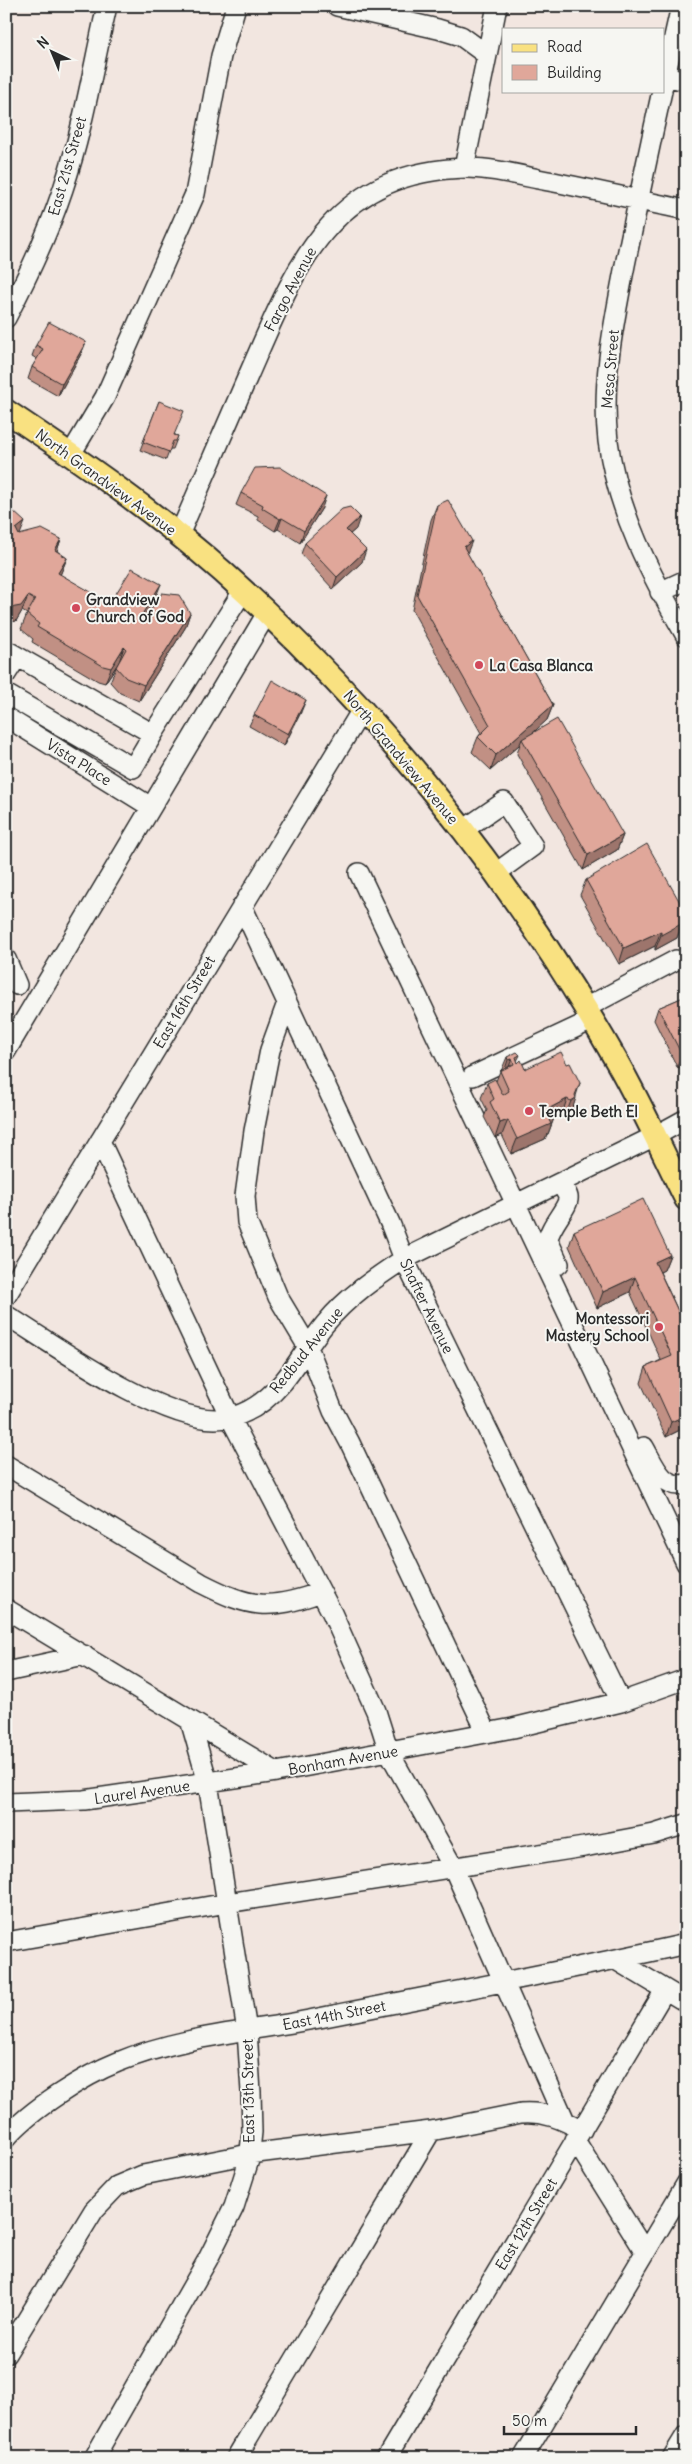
<svg xmlns="http://www.w3.org/2000/svg" width="692" height="2464" font-family="Delius,sans-serif">
<style>
.lines{fill:none;stroke-linecap:round;stroke-linejoin:round}
.minor-casing{stroke:#2b2b2b;stroke-width:22}
.major-casing{stroke:#2b2b2b;stroke-width:26}
.minor{stroke:#f6f6f2;stroke-width:19}
.major{stroke:#f9e181;stroke-width:22}
.wall{fill:#c19084;stroke:#2b2b2b}
.shaded-wall{fill:#9d756c;stroke:#2b2b2b}
.building{fill:#e0a79a;stroke:#2b2b2b}
.poi-dot{fill:#d1495b;stroke:#f6f6f2;stroke-width:2}
.labels{text-anchor:middle;dominant-baseline:central;stroke-width:4;stroke-linejoin:round;paint-order:stroke}
.street-label{font-size:15px;fill:#2b2b2b;stroke:#f6f6f2}
.poi-label{font-size:15px;font-weight:bold;fill:#2b2b2b;stroke:#f6f6f2;text-anchor:start}
</style>
<rect width="100%" height="100%" fill="#f2e6e0"/>
<filter id="ink" filterUnits="userSpaceOnUse"><feTurbulence type="fractalNoise" baseFrequency=".02" numOctaves="2"/><feDisplacementMap in="SourceGraphic" scale="10" xChannelSelector="R" yChannelSelector="G"/><feConvolveMatrix kernelMatrix="1 2 1 2 8 2 1 2 1" color-interpolation-filters="sRGB"/></filter>
<g filter="url(#ink)">
<g class="lines">
<defs>
<path id="minor" d="M337 6 438 29 461 36 487 55
M665 76 686 81
M663 86 681 6
M662 91C649 149 637 207 625 265 614 323 601 381 608 441 617 511 651 576 686 636
M464 168 497 6
M6 318C28 276 48 234 63 189 83 130 93 67 107 6
M71 454 105 397 195 194 221 56 236 6
M179 535C202 482 225 429 248 376 295 269 329 171 467 168 490 168 515 174 538 179 587 188 636 200 686 210
M660 592 686 580
M6 650 153 734 243 591
M6 674 17 657
M6 694 133 768 153 734
M6 717 151 807
M463 830 504 802 533 846 496 873
M359 873 686 1563
M242 906 390 1223 404 1259 621 1702
M6 959 17 985
M287 1003 270 1050 254 1131 245 1196 247 1222 278 1297 308 1347 333 1411 350 1443 487 1733
M585 1008 676 960
M6 1051 267 613
M473 1076 592 1020
M100 1141 230 1417 332 1613 376 1711 389 1752 453 1867 565 2121
M559 1264 548 1240C549 1226 570 1206 568 1197 567 1192 562 1187 560 1183
M6 1296 363 708
M6 1315C56 1346 158 1419 215 1419 243 1419 265 1403 283 1382 298 1364 310 1342 325 1324 347 1297 375 1278 404 1259L655 1136 686 1119
M644 1447C654 1464 662 1490 686 1484
M6 1465 201 1583C250 1608 269 1611 321 1592
M6 1609 276 1772 513 1728 621 1702 686 1679
M6 1672 84 1655
M6 1803 84 1800 276 1772
M6 1942 227 1903 584 1847 654 1834 686 1824
M616 1960 686 2002
M6 2138C30 2110 83 2076 118 2062 178 2037 245 2032 309 2020 434 1995 561 1972 686 1944
M575 2140 645 2252
M6 2354 94 2210 117 2186 143 2175 249 2154 431 2131 521 2113C544 2111 562 2119 582 2130
M94 2458 208 2259 234 2207 249 2160 252 2132 251 2092 247 2031 208 1783 190 1720
M236 2458 431 2131
M386 2458 665 1990
M523 2458 686 2184
M672 2458 686 2435"/>
<path id="major" d="M6 411C81 461 155 512 223 572 380 713 513 878 617 1062 642 1106 663 1153 686 1199"/>
</defs>
<!-- minor casing -->
<use href="#minor" class="minor-casing"/>
<!-- major casing -->
<use href="#major" class="major-casing"/>
<!-- minor -->
<use href="#minor" class="minor"/>
<!-- major -->
<use href="#major" class="major"/>
</g>
<!-- wall -->
<path class="wall" d="M86 342 81 354 58 396 28 379 32 367 37 359 32 356 36 345Z
M159 401 175 435 178 436 173 449H170L166 460 140 450Z
M241 493 322 508 300 543 278 529 275 531 258 520V516L236 505Z
M437 505 467 553 553 705 547 720 533 732 623 835 617 850 583 870 517 754 520 744 491 770 472 752 478 737 481 733 412 610 431 520Z
M6 509 20 535 61 539 57 551 67 558 60 575 110 603 155 599 143 618 145 619 190 613 185 628 139 701 120 693 110 682 117 665 105 683 98 681 32 642 33 639 21 629 27 614 22 611 16 621 6 623Z
M356 529 350 534 362 562 333 589 301 554 305 543Z
M301 712 284 746 249 726 254 715Z
M586 880 686 914 677 938 655 950V946L619 964 580 895Z
M686 996V1065L681 1068 677 1067 654 1020 658 1008Z
M520 1055 517 1061 518 1063 525 1069 576 1096 571 1113 565 1117 562 1114 554 1118 548 1134H547L545 1139 511 1154 502 1135 495 1138 484 1117 487 1110 481 1098 487 1083 496 1081 500 1071 502 1069 507 1057Z
M574 1231 670 1255 664 1270 660 1272 686 1328V1427L666 1437 641 1383 646 1367 661 1360 630 1292 597 1308 569 1246Z"/>
<!-- shaded-wall -->
<path class="shaded-wall" d="M86 342 81 354 58 396 62 384Z
M326 496 322 508 300 543 304 531Z
M360 517 356 529 342 541 346 530Z
M282 518 278 529 275 531 280 519Z
M25 522 19 537 16 529Z
M61 539 56 554 55 550Z
M472 541 466 556 464 547Z
M366 550 362 562 333 589 337 577Z
M67 558 61 573 52 589 58 573Z
M161 584 155 599 135 632 141 616Z
M13 591 8 598 6 603 7 592Z
M28 596 22 611 16 621 6 623V620L10 608Z
M190 613 185 628 139 701 144 685Z
M124 647 119 662 105 683 111 668Z
M306 700 301 712 284 746 288 734Z
M553 705 547 720 524 741 522 739 520 744 491 770 496 755Z
M623 835 617 850 583 870 588 855Z
M686 913 677 938 655 950 661 935 681 916Z
M661 931 655 946 619 964 624 948Z
M682 1055 686 1056V1065L681 1068 677 1067Z
M512 1059 506 1074 503 1075 508 1060Z
M580 1083 575 1099 576 1098 571 1113 565 1117 571 1101Z
M567 1099 562 1114 552 1119 554 1118 548 1134H547L545 1139 511 1154 517 1139 550 1108Z
M508 1120 502 1135 495 1138 500 1123Z
M670 1255 664 1270 650 1277 655 1262Z
M635 1277 630 1292 597 1308 603 1292Z
M686 1415V1427L666 1437 671 1422Z"/>
<!-- building -->
<path class="building" d="M49 322 86 342 62 384 32 367 43 349 36 345Z
M159 401 184 411 174 435 178 436 176 441H173L169 452 143 442Z
M280 467 326 496 304 531 282 518 280 519 262 508 263 505 241 493 255 468Z
M448 500 472 541 464 547 553 705 496 755 478 737 490 725 417 595 437 505Z
M350 507 360 517 346 530 366 550 337 577 305 543 342 509Z
M6 509 13 511 25 522 16 529 19 535 42 529 61 539 55 550 67 558 58 573 110 603 132 568 161 584 141 616 145 619 162 593 179 595 190 613 144 685 126 678 116 667 126 649 124 647 111 668 103 666 37 627 39 624 27 614 35 600 28 596 21 606 10 608 8 598 13 591H6Z
M272 680 306 700 288 734 254 715Z
M557 719 623 835 588 855 522 739Z
M647 844 686 913 681 916 683 923 661 935V931L624 948 586 880Z
M686 996V1056L682 1055 658 1008Z
M517 1052 520 1055 516 1057 518 1063 521 1060 525 1069 561 1052 567 1064 570 1063 580 1083 575 1095 576 1098 571 1101 567 1099 550 1108 554 1118 549 1120 551 1124 517 1139 508 1120 500 1123 490 1102 494 1099 487 1083 495 1079 503 1095 509 1091 500 1071 514 1064 512 1059 508 1060 507 1057Z
M643 1199 670 1255 655 1262 686 1328V1415L671 1422 646 1367 672 1356 635 1277 603 1292 574 1231Z"/>
</g>
<!-- markers -->
<g class="poi-dot">
<circle cx="76" cy="608" r="5"/>
<circle cx="479" cy="665" r="5"/>
<circle cx="529" cy="1111" r="5"/>
<circle cx="659" cy="1327" r="5"/>
</g>
<g class="labels">
<!-- street labels -->
<g class="street-label">
<text transform="translate(67 166) rotate(-74)">East 21st Street</text>
<text transform="translate(290 289) rotate(-62)">Fargo Avenue</text>
<text transform="translate(610 369) rotate(-85)">Mesa Street</text>
<text transform="translate(106 482) rotate(36)">North Grandview Avenue</text>
<text transform="translate(401 757) rotate(50)">North Grandview Avenue</text>
<text transform="translate(79 762) rotate(32)">Vista Place</text>
<text transform="translate(184 1002) rotate(-59)">East 16th Street</text>
<text transform="translate(427 1306) rotate(64)">Shafter Avenue</text>
<text transform="translate(306 1350) rotate(-51)">Redbud Avenue</text>
<text transform="translate(343 1760) rotate(-10)">Bonham Avenue</text>
<text transform="translate(142 1792) rotate(-8)">Laurel Avenue</text>
<text transform="translate(334 2015) rotate(-11)">East 14th Street</text>
<text transform="translate(248 2091) rotate(-91)">East 13th Street</text>
<text transform="translate(526 2224) rotate(-59)">East 12th Street</text>
</g>
<!-- poi labels -->
<g class="poi-label">
<text x="86" y="599">Grandview<tspan x="86" dy="17">Church of God</tspan></text>
<text x="489" y="665">La Casa Blanca</text>
<text x="539" y="1111">Temple Beth El</text>
<text x="649" y="1318" text-anchor="end">Montessori<tspan x="649" dy="17">Mastery School</tspan></text>
</g>
</g>
<!-- margin -->
<rect width="692" height="2464" fill="none" stroke="#f6f6f2" stroke-width="25"/>
<rect x="12" y="12" width="667" height="2439" fill="none" stroke="#2b2b2b" stroke-width="2" filter="url(#ink)"/>
<!-- legend -->
<rect x="502" y="28" width="162" height="65" fill="#f6f6f2" stroke="#a5a5a2"/>
<rect x="512" y="44" width="25" height="8" fill="#f9e181" stroke="#a5a5a2"/>
<text x="547" y="52" font-size="15" fill="#2b2b2b">Road</text>
<rect x="512" y="65" width="25" height="15" fill="#e0a79a" stroke="#a5a5a2"/>
<text x="547" y="78" font-size="15" fill="#2b2b2b">Building</text>
<!-- north arrow -->
<g transform="translate(52 52) rotate(316)" stroke="#f6f6f2" stroke-width="4" paint-order="stroke">
<path d="M0-4L9 19L0 12L-9 19Z" fill="#2b2b2b"/>
<text y="-8" font-size="14" font-weight="bold" text-anchor="middle" fill="#2b2b2b">N</text>
</g>
<!-- scale -->
<path d="M504 2426v8h132v-8" fill="none" stroke="#2b2b2b" stroke-width="2.5"/>
<text x="512" y="2426" font-size="15" fill="#2b2b2b" stroke="#f6f6f2" stroke-width="4" paint-order="stroke">50 m</text>
</svg>
